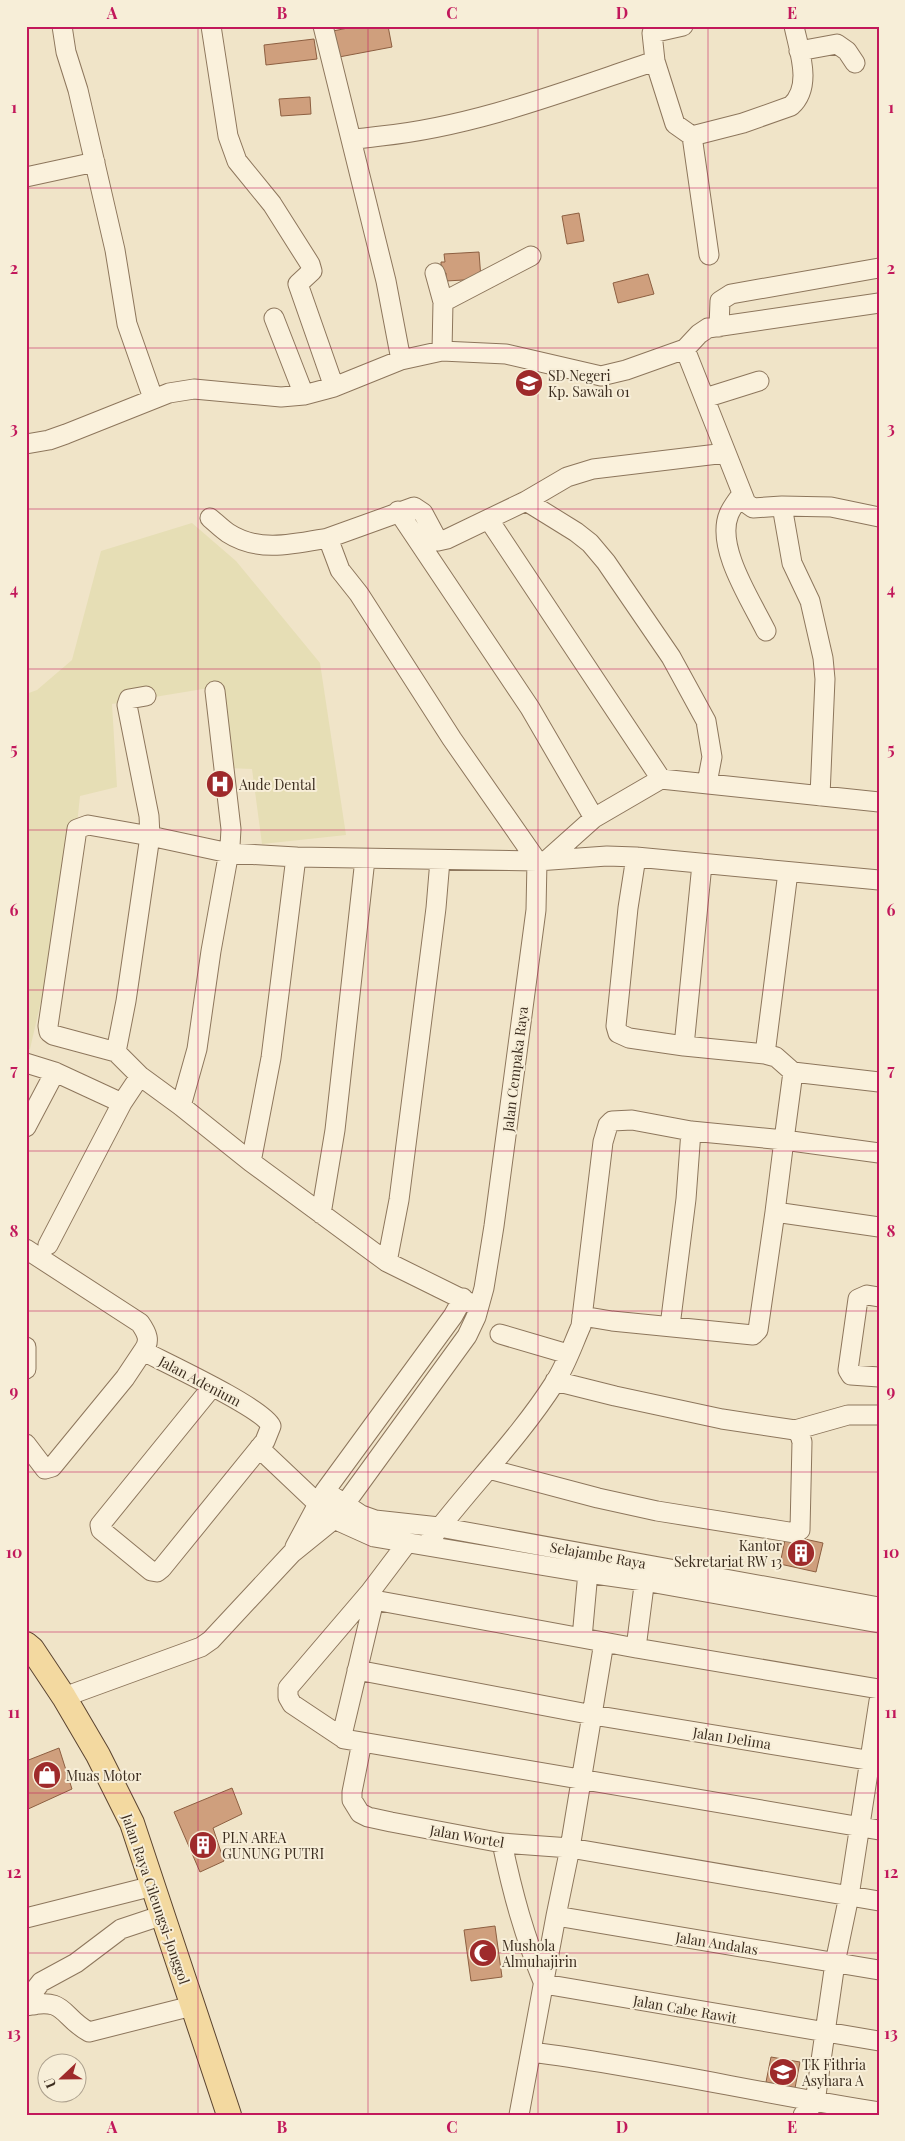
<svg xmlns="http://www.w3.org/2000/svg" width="905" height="2141" font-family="'Playfair Display',serif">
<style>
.farmland{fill:#e6deb5}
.building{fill:#cf9f7d;stroke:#8d5f41}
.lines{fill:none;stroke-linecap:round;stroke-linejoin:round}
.minor-casing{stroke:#8d765c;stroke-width:21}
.major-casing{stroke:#5b4430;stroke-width:26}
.minor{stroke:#faf1dc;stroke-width:19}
.major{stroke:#f3d9a0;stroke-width:24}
.grid{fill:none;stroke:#c2185b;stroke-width:1;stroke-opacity:0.55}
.labels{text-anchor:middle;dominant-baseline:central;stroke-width:4;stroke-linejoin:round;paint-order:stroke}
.poi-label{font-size:14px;fill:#3d2e20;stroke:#f7eed8;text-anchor:start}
.street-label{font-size:14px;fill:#3d2e20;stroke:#f7eed8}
.neatline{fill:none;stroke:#c2185b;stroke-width:2}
.grid-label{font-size:16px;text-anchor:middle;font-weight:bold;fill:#c2185b}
</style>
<rect width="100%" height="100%" fill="#f0e4c8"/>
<!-- farmland -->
<path class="farmland" d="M192 523 236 561 320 663 346 835 262 844 252 769 227 768 215 687 112 704 117 787 80 796 73 863 30 1049 26 1048V694L37 690 72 660 101 551Z"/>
<!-- building -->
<path class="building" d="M358 26H388L392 47 339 57 333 31Z
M314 39 317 59 266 65 264 45Z
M310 97 311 114 281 116 279 99Z
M579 213 584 241 567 244 562 216Z
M479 252 481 279 446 281V273H441V262H445L444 254Z
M648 274 654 294 618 303 613 283Z
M786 1535 823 1543 816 1572 780 1564Z
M59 1748 72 1789 26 1810V1761Z
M232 1788 242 1814 213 1828 224 1861 200 1872 174 1812Z
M495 1926 502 1977 471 1981 464 1930Z
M771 2057 800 2062 795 2088 766 2082Z"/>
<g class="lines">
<defs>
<path id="minor" d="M62 26 66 52 78 90 115 250 127 324 153 398
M211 26 228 136 237 161 272 204 310 264 312 271 298 284 334 387
M323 26 386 281 401 360
M799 51 837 44 847 51 855 63
M655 61 675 124 692 136 709 255
M692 136 743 123 791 106C813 86 799 51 794 26
M351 139C361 139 371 137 381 136 476 126 565 91 655 61L652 33 683 26
M26 177 95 162
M435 273 443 302 442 351
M443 302 531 256
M274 318 304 395
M719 327 720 301 731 294 879 268
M685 349 699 334 708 328 879 303
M705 398 759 381
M26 444 49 440 66 434 169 393 194 389 281 397 304 395 334 387 401 360 442 351 506 354 601 376 626 370 685 349 746 503 753 508 782 506 831 507 879 517
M741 495C737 501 732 507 729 514 715 547 752 602 766 631
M526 501 567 477 593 469 726 453
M782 506 792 563 810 601 823 658 825 679 820 796
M398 511 530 708 594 818
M210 518C216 523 222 529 228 533 259 553 294 544 328 538
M489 520 661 779
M636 857 628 908 616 1026 618 1033 629 1038 684 1046 702 864
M547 860 594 818 661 779 879 802
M684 1046 765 1054 776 1057 793 1072 879 1082
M116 1052 53 1035 49 1032 48 1026 77 829 88 825 150 836 149 816 127 705 129 699 146 696
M765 1054 788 872
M26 1063 55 1072 122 1103 140 1076
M793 1072 784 1140 879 1153
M181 1106 197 1049 211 951 230 846 231 829 215 691
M26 1127 55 1072
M251 1162 271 1058 296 857
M321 1214 335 1130 365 859
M48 1245 122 1103
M26 1249 140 1323C147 1333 151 1341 143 1351 166 1363 263 1408 271 1426L265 1441 162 1568 157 1572 151 1571 101 1530 100 1525 212 1387
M387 1262 399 1200 436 908 440 860
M879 1297 867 1295 858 1299 848 1370 851 1375 879 1377
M478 1307 387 1262 251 1162 181 1106 140 1076 116 1052 126 1001 150 836 229 853 296 857 537 861 607 856 636 857 879 880
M582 1316 612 1321 753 1335 758 1330 775 1212 879 1227
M670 1326 686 1199 691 1131
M500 1334 568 1354
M26 1347V1369
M795 1430 848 1415H879
M26 1444 45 1469 52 1467 125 1378 143 1351
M259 1448 334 1519 374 1537 588 1573 644 1581 879 1623
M489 1469 598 1498 657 1511 795 1533 800 1530 802 1442 800 1435 795 1430 722 1419 615 1396 555 1381
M325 1491 361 1515 375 1520 439 1527 879 1607
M407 1543 370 1592 374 1600 342 1735 344 1739 362 1742 352 1792V1800L360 1813 368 1817 391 1822 502 1843 570 1848 879 1901
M427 1544C468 1489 518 1440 555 1382 566 1365 573 1344 581 1326L603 1142 608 1125 612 1121 632 1120 691 1131 784 1140 775 1212
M295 1547 325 1491 453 1316 463 1298
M589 1561 582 1638 636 1648 646 1570
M374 1600 582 1638
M636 1648 879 1689
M357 1670 593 1715 879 1762
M64 1697 201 1647 211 1640 292 1553 334 1519 467 1336 476 1317 484 1288 494 1226 536 910 537 861 452 739 359 594 340 570 328 538 414 507 423 513 438 541 447 539 526 501 576 532 590 543 606 562 671 657 706 721 712 757 707 783
M343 1738 292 1704 288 1697V1688L370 1592
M362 1742 879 1830
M502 1843C513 1895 524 1935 544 1984L879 2041
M556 1916 879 1970
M26 1918 153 1886
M34 2005V1991L41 1982 76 1963 121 1929 163 1915
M26 2006C67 1997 60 2016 89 2032L192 2006
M532 2052C648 2067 763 2094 879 2112
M519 2115 556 1916 570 1848 604 1642
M803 2115 815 2102 835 1963 849 1896 879 1701"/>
<path id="major" d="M26 1644 32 1649 64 1697 98 1755 132 1823 229 2115"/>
</defs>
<!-- minor casing -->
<use href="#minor" class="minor-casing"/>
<!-- major casing -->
<use href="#major" class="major-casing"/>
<!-- minor -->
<use href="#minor" class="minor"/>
<!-- major -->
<use href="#major" class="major"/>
</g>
<!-- grid -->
<path class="grid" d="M198 26V2115M368 26V2115M538 26V2115M708 26V2115M26 188H879M26 348H879M26 509H879M26 669H879M26 830H879M26 990H879M26 1151H879M26 1311H879M26 1472H879M26 1632H879M26 1793H879M26 1953H879"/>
<!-- icons -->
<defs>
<symbol id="school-disc" viewBox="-11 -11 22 22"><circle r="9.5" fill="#9e2a2b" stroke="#f7eed8"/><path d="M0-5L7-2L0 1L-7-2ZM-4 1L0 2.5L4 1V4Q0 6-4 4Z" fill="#fff"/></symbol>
<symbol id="hospital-disc" viewBox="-11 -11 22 22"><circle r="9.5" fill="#9e2a2b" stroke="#f7eed8"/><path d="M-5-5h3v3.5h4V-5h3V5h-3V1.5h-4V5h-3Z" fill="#fff"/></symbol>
<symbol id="building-disc" viewBox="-11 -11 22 22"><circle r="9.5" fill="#9e2a2b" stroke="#f7eed8"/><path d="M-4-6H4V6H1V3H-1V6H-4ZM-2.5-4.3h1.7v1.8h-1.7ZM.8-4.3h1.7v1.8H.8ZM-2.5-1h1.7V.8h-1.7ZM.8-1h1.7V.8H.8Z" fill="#fff"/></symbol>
<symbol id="shop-disc" viewBox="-11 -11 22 22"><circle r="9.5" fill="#9e2a2b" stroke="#f7eed8"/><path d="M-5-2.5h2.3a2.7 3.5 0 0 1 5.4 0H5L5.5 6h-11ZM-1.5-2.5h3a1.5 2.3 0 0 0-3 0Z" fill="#fff"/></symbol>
<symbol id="mosque-disc" viewBox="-11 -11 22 22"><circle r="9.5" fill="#9e2a2b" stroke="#f7eed8"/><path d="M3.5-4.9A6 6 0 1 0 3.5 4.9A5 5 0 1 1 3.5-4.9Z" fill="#fff"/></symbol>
</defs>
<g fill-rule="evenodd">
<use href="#school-disc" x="513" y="367" width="32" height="32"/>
<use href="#hospital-disc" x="204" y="768" width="32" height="32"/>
<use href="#building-disc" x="785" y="1537" width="32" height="32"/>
<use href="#shop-disc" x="31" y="1759" width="32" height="32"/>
<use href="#building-disc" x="187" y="1829" width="32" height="32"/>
<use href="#mosque-disc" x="467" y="1937" width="32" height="32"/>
<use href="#school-disc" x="767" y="2056" width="32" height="32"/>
</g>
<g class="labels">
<!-- poi labels -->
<g class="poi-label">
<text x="548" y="375">SD Negeri<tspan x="548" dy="16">Kp. Sawah 01</tspan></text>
<text x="239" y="784">Aude Dental</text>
<text x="782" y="1545" text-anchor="end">Kantor<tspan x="782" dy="16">Sekretariat RW 13</tspan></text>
<text x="66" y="1775">Muas Motor</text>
<text x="222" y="1837">PLN AREA<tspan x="222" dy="16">GUNUNG PUTRI</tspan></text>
<text x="502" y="1945">Mushola<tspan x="502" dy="16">Almuhajirin</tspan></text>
<text x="802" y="2064">TK Fithria<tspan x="802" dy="16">Asyhara A</tspan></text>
</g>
<!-- street labels -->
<g class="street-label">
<text transform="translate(515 1069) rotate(-83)">Jalan Cempaka Raya</text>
<text transform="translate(200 1381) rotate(28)">Jalan Adenium</text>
<text transform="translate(598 1555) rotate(10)">Selajambe Raya</text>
<text transform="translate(732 1738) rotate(9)">Jalan Delima</text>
<text transform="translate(467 1836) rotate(10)">Jalan Wortel</text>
<text transform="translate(156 1899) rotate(71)">Jalan Raya Cileungsi-Jonggol</text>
<text transform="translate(717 1943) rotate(9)">Jalan Andalas</text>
<text transform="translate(685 2009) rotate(10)">Jalan Cabe Rawit</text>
</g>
</g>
<!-- border -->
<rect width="905" height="2141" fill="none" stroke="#f7eed8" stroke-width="55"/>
<!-- north arrow -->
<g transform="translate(62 2078) rotate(248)"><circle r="24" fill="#f7eed8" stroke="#ada18e"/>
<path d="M0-4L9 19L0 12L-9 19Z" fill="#9e2a2b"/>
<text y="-8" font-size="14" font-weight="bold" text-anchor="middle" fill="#3d2e20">U</text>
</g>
<rect x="28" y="28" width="850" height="2086" class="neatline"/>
<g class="grid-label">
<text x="112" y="19">A</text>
<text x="282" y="19">B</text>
<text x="452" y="19">C</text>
<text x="622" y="19">D</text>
<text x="792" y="19">E</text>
<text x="14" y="113">1</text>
<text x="891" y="113">1</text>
<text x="14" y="274">2</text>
<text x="891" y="274">2</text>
<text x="14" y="434">3</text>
<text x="891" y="434">3</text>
<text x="14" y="595">4</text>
<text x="891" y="595">4</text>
<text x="14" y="755">5</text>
<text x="891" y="755">5</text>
<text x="14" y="916">6</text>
<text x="891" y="916">6</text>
<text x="14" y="1076">7</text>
<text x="891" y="1076">7</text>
<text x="14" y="1237">8</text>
<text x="891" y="1237">8</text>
<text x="14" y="1397">9</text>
<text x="891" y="1397">9</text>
<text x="14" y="1558">10</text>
<text x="891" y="1558">10</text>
<text x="14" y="1718">11</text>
<text x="891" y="1718">11</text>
<text x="14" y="1878">12</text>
<text x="891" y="1878">12</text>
<text x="14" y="2039">13</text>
<text x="891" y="2039">13</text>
<text x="112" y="2133">A</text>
<text x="282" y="2133">B</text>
<text x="452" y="2133">C</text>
<text x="622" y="2133">D</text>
<text x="792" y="2133">E</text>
</g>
</svg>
